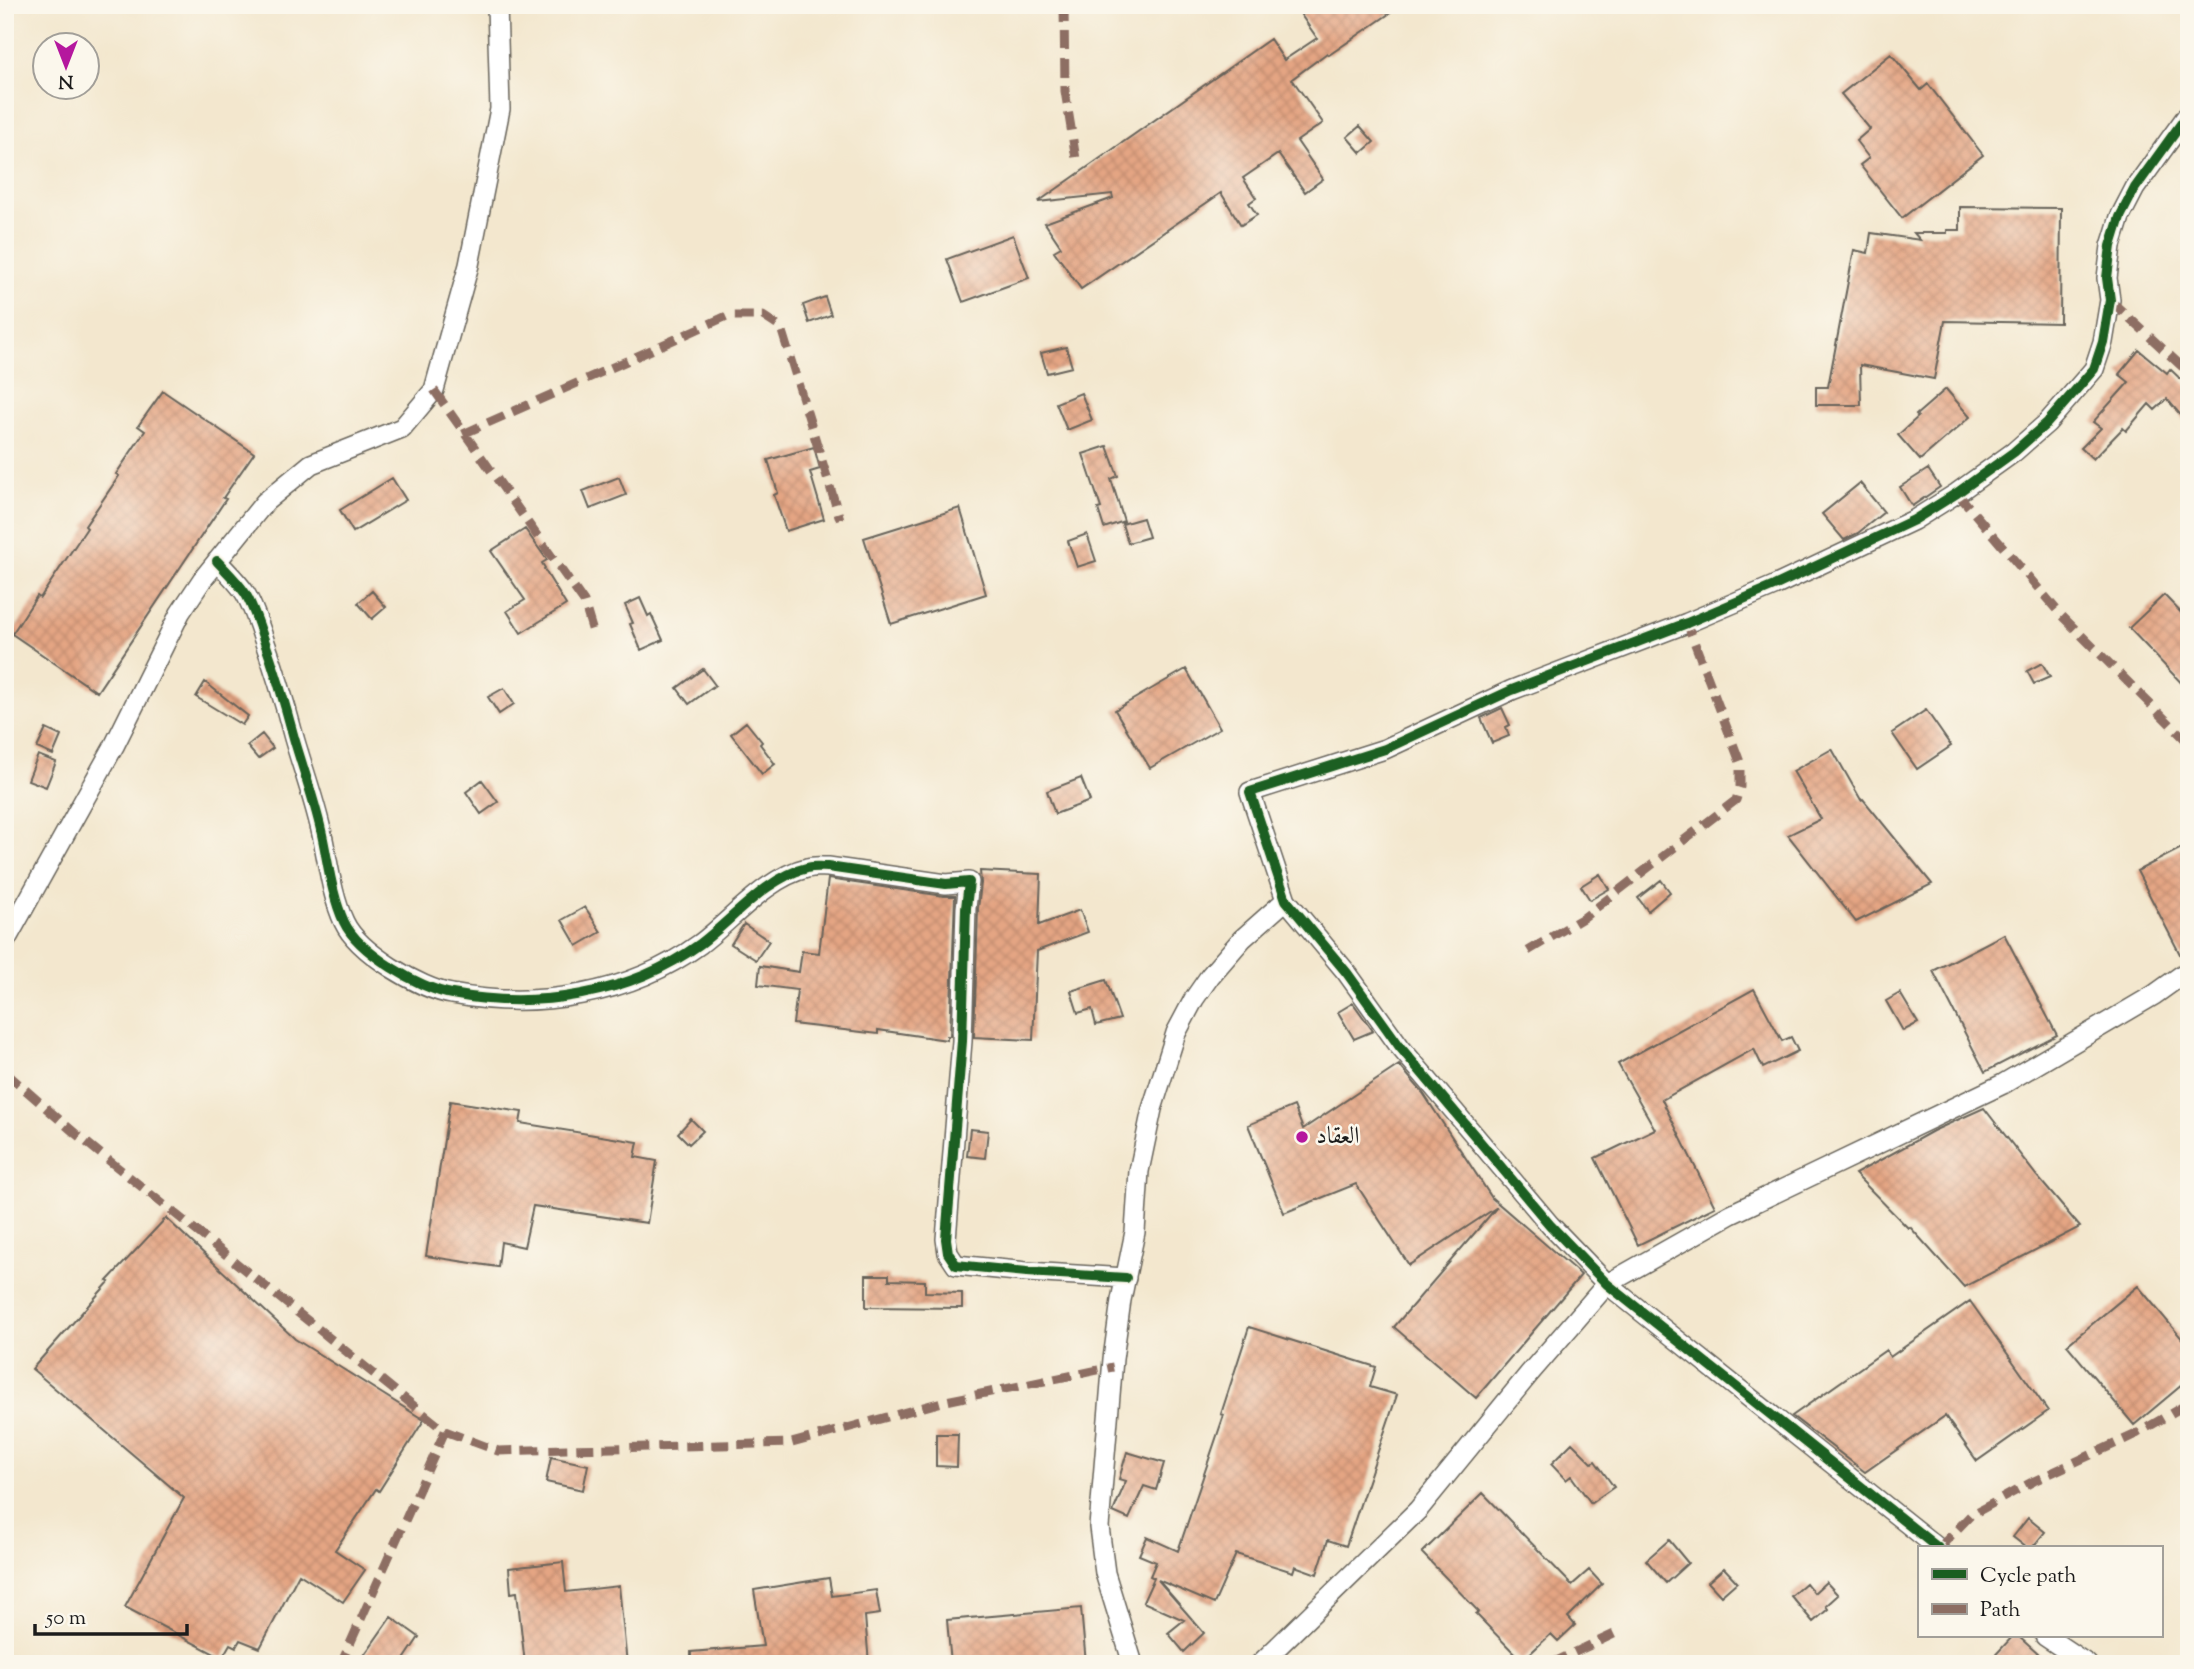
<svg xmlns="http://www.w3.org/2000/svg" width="2194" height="1669" font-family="'Sorts Mill Goudy',Amiri,serif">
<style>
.building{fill:url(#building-cross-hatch)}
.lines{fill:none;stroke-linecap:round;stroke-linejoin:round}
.minor-casing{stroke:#67635a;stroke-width:22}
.minor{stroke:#fff;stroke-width:19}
.quiet{stroke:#8d6e63;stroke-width:9;stroke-dasharray:18 9;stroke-linecap:butt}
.cycleway-casing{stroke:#fbf7ec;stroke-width:15}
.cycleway{stroke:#1b5e20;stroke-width:10}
.poi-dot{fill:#b5179e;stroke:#fbf7ec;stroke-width:2.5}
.labels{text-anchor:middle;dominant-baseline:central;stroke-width:5;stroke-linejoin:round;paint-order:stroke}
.poi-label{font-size:24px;fill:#1c1c1c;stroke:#fbf7ec;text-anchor:start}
</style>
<defs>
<pattern id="building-cross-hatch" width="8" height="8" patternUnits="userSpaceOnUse" patternTransform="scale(1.75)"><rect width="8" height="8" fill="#e4a583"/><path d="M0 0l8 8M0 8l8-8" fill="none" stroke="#c38d71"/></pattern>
</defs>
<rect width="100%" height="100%" fill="#fbf7ec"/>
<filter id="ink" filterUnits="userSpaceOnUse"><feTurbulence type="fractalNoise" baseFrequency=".0143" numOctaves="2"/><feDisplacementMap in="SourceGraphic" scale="14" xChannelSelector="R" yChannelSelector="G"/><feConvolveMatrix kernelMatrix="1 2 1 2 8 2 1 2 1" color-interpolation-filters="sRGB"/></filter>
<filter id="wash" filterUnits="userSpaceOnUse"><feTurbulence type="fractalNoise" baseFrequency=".00686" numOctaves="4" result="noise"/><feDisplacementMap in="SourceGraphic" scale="28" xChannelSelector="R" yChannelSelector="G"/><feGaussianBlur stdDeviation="1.57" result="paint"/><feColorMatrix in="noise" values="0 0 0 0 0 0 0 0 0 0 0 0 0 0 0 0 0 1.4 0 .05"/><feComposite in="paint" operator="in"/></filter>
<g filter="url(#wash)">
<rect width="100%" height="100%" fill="#f3e7ce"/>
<g id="blocks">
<!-- building -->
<path class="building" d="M1314 5H1402L1329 55 1327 53 1292 79 1323 123 1297 141 1323 179 1305 192 1278 154 1243 178 1256 198 1249 203 1257 215 1241 225 1221 193 1081 289 1054 251 1061 247 1045 223 1113 198 1112 194 1038 202 1270 39 1284 60 1317 38 1301 15Z
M1891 54 1921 90 1928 84 1983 155 1902 218 1860 165 1869 158 1856 141 1870 129 1841 94Z
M1360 126 1374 142 1361 153 1347 137Z
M1960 207 2061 208 2060 323 1945 321 1934 379 1860 365 1861 405H1816V387H1828L1854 250 1868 253 1871 233 1920 240 1914 233H1947V230H1960Z
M1013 235 1029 278 963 302 947 259Z
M825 297 831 315 809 323 803 305Z
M1066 347 1072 367 1047 373 1041 353Z
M2139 350 2167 373 2170 369 2189 387V425L2167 399 2155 410 2149 404 2126 431 2123 428 2093 459 2081 448 2101 428 2093 422 2129 382 2119 374Z
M1946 389 1970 417 1920 460 1898 435 1918 417 1916 415Z
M163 391 254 453 223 498 226 499 97 692 12 634 37 596 40 598 87 528 85 526 119 476 116 474 145 431 138 426Z
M1081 393 1092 420 1067 430 1056 403Z
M1107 446 1118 476 1111 479 1124 521 1104 528 1098 509 1101 508 1083 454Z
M814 447 820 469 810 472 824 519 786 531 774 495 778 493 768 460Z
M1928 469 1940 487 1912 506 1900 487Z
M619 477 626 495 590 509 583 491Z
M392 478 406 500 353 532 340 510Z
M1860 483 1884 512 1858 533 1844 540 1822 514Z
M960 508 986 594 891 624 864 538Z
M1143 518 1149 537 1128 543 1122 524Z
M525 529 547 560 542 563 545 568 544 569 566 605 521 633 507 611 525 600 491 551Z
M1087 534 1096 561 1077 567 1068 541Z
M372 591 386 607 372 619 358 603Z
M2164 595 2189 621V691L2129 628Z
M640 598 648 616 651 614 663 640 641 650 630 624 633 623 625 605Z
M2042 663 2050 677 2034 684 2027 671Z
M703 669 715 685 689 704 677 688Z
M1186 669 1220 728 1150 768 1115 710Z
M205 682 248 716 242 725 196 697Z
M504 688 514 704 499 714 488 697Z
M1502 708 1510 725 1506 727 1509 736 1492 743 1481 718Z
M1926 710 1951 746 1917 769 1892 733Z
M746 722 762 742 760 744 775 764 762 774 731 734Z
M46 729 61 736 53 755 37 748Z
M262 734 273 748 258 759 247 746Z
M1832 749 1861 800 1863 799 1932 884 1856 922 1788 835 1821 819 1793 771Z
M38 755 56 762 46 787 28 780Z
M1081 778 1090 801 1055 814 1047 791Z
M482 780 498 802 481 814 466 792Z
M2189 844V958L2183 960 2137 871Z
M980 871 1041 874 1039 925 1080 910 1088 932 1037 951 1033 1040 974 1037 978 909 981 883Z
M1600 874 1609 889 1590 900 1581 886Z
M828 879 944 896H955L950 1036H947V1040L878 1030V1034L793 1024 797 990 758 985 760 966 799 972 802 951 819 953Z
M1661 880 1670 892 1648 911 1638 898Z
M585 907 601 932 577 946 562 920Z
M744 924 769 941 756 960 731 944Z
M2004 934 2057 1035 1985 1072 1933 971Z
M1106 980 1120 1019 1096 1025 1092 1009 1078 1013 1071 991Z
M1754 989 1782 1041 1791 1037 1798 1051 1763 1068 1754 1049 1662 1100 1715 1207 1638 1245 1595 1158 1655 1129 1618 1064Z
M1900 993 1918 1023 1903 1031 1886 1001Z
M1353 1003 1373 1031 1354 1039 1338 1012Z
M1399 1065 1423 1093 1492 1198 1581 1275 1476 1398 1394 1327 1497 1207 1409 1265 1356 1184 1284 1213 1248 1125 1294 1106 1303 1129Z
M450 1101 522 1112 520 1123 638 1142 635 1157 657 1161 647 1223 533 1206 524 1247 501 1242 498 1267 426 1256Z
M1984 1108 2036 1175 2080 1227 1964 1287 1910 1227 1908 1228 1855 1174 1933 1131Z
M691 1119 703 1131 689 1144 678 1133Z
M970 1129 988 1131 985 1158 967 1156Z
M166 1218 295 1339 424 1420 379 1491 376 1489 335 1550 365 1570 343 1602 299 1574 260 1648 240 1640 236 1647 230 1644 222 1658 125 1607 184 1498 32 1369 109 1282 107 1281Z
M866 1275H889V1280L925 1281V1292L962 1293V1308L866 1307Z
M2138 1286 2189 1347V1379L2134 1425 2067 1345Z
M1970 1301 2048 1411 1977 1461 1945 1416 1865 1472 1792 1416 1886 1350 1890 1357Z
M1249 1327 1376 1367 1370 1387 1397 1395 1346 1546 1328 1540 1317 1574 1295 1566 1293 1572 1236 1554 1214 1604 1158 1580 1204 1633 1184 1652 1168 1633 1184 1620 1143 1602 1154 1578 1150 1576 1156 1562 1139 1555 1147 1537 1178 1551 1224 1415 1221 1414Z
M936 1434H958L957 1467 936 1466Z
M1572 1443 1592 1463 1595 1461 1614 1487 1591 1503 1571 1476 1566 1480 1551 1464Z
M1127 1452 1164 1463 1156 1490 1144 1486 1129 1519 1113 1512 1126 1481 1119 1479Z
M551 1457 588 1465 583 1490 546 1482Z
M1483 1493 1572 1585 1589 1570 1602 1584 1568 1617 1575 1625 1558 1641 1551 1634 1522 1661 1476 1614 1479 1612 1422 1553Z
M2028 1518 2045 1532 2032 1548H2027L2013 1537Z
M1669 1540 1688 1563 1666 1583 1646 1560Z
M563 1562 566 1592 619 1586 627 1664H525L517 1592 511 1593 509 1568Z
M1724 1568 1737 1582 1721 1596 1708 1582Z
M829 1578 832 1596 876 1590 880 1614 865 1616 869 1664H691V1652L763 1646 754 1590Z
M1826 1582 1838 1595 1826 1606 1828 1609 1813 1622 1791 1596 1806 1583 1814 1593Z
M1081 1608 1086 1664H951L947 1620Z
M391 1617 419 1637 401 1664H358Z
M2013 1636H2018L2049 1664H1987Z"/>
</g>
</g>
<g filter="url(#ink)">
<use href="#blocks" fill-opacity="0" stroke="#67635a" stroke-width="2"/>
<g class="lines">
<defs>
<path id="minor" d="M217 561C226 571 237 581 245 593 253 606 258 622 263 637 275 670 285 704 294 738 303 769 314 799 321 830 328 860 331 894 344 922 358 952 420 989 452 994 536 1010 630 995 700 944 732 920 767 877 807 868 814 866 821 867 828 867L946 884 969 882 966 908 962 1041 946 1239 948 1253 956 1265 1027 1272 1126 1278
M5 942 114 746 180 613 202 580 265 502 311 464 402 428 434 390 469 265 500 109 497 5
M1938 1548 1607 1284 1550 1225 1400 1047 1347 973 1286 900 1250 792 1385 749 1512 690 1687 623 1774 586 1914 520 1957 493 2014 452 2047 423 2094 369 2103 342 2110 300 2107 278 2111 246 2120 217 2135 188 2189 113
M2045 1636 2087 1664
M1133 1664 1105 1573 1099 1527 1113 1359 1121 1300 1135 1232 1139 1171 1152 1109 1176 1033 1194 999 1210 976 1242 939 1286 900
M1260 1664 1418 1510 1529 1374 1607 1284 1731 1214 2003 1084 2154 995 2189 970"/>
</defs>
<!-- minor casing -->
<use href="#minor" class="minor-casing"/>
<!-- minor -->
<use href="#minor" class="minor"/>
<!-- quiet -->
<path class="quiet" d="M1064 5 1065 91 1076 159
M2110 300 2189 373
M434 390 584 602 593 632
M463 434 727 316H763L781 328 840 519
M1957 493 2061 615 2189 743
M1528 951 1583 918 1736 800 1740 787V762L1687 623
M5 1072 76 1134 445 1431 341 1664
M445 1431 498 1451 792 1443 946 1401 1113 1367
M1939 1548 1971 1515 2034 1481 2136 1434 2189 1403
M1550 1664 1614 1634"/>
<defs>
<path id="cycleway" d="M217 561C226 571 237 581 245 593 253 606 258 622 263 637 275 670 285 704 294 738 303 769 314 799 321 830 328 860 331 894 344 922 358 952 420 989 452 994 536 1010 630 995 700 944 732 920 767 877 807 868 814 866 821 867 828 867L946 884 969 882 966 908 962 1041 946 1239 948 1253 956 1265 1027 1272 1126 1278
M1938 1548 1607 1284 1550 1225 1400 1047 1347 973 1286 900 1250 792 1385 749 1512 690 1687 623 1774 586 1914 520 1957 493 2014 452 2047 423 2094 369 2103 342 2110 300 2107 278 2111 246 2120 217 2135 188 2189 113"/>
</defs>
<!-- cycleway casing -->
<use href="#cycleway" class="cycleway-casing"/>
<!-- cycleway -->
<use href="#cycleway" class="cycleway"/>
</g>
</g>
<!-- markers -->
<circle class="poi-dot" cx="1302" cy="1137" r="7"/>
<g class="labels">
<!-- poi labels -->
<g class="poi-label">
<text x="1316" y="1137">العقاد</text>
</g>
</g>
<!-- margin -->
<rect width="2194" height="1669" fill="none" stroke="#fbf7ec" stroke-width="28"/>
<!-- legend -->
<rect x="1918" y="1546" width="245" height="91" fill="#fbf7ec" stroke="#a29f99" stroke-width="2"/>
<rect x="1932" y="1569" width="35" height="10" fill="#1b5e20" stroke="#a29f99" stroke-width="2"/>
<text x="1980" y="1582" font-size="21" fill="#1c1c1c">Cycle path</text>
<rect x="1932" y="1604" width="35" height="10" fill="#8d6e63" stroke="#a29f99" stroke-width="2"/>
<text x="1980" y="1616" font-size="21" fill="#1c1c1c">Path</text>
<!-- north arrow -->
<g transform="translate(66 66) rotate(180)"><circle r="33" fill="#fbf7ec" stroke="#a29f99" stroke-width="2"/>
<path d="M0-5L12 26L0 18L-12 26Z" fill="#b5179e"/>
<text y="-10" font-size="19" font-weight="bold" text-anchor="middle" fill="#1c1c1c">N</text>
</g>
<!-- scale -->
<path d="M35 1624v10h152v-10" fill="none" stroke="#1c1c1c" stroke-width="3.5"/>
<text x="46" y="1624" font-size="21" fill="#1c1c1c" stroke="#fbf7ec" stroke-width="5" paint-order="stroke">50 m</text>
</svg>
